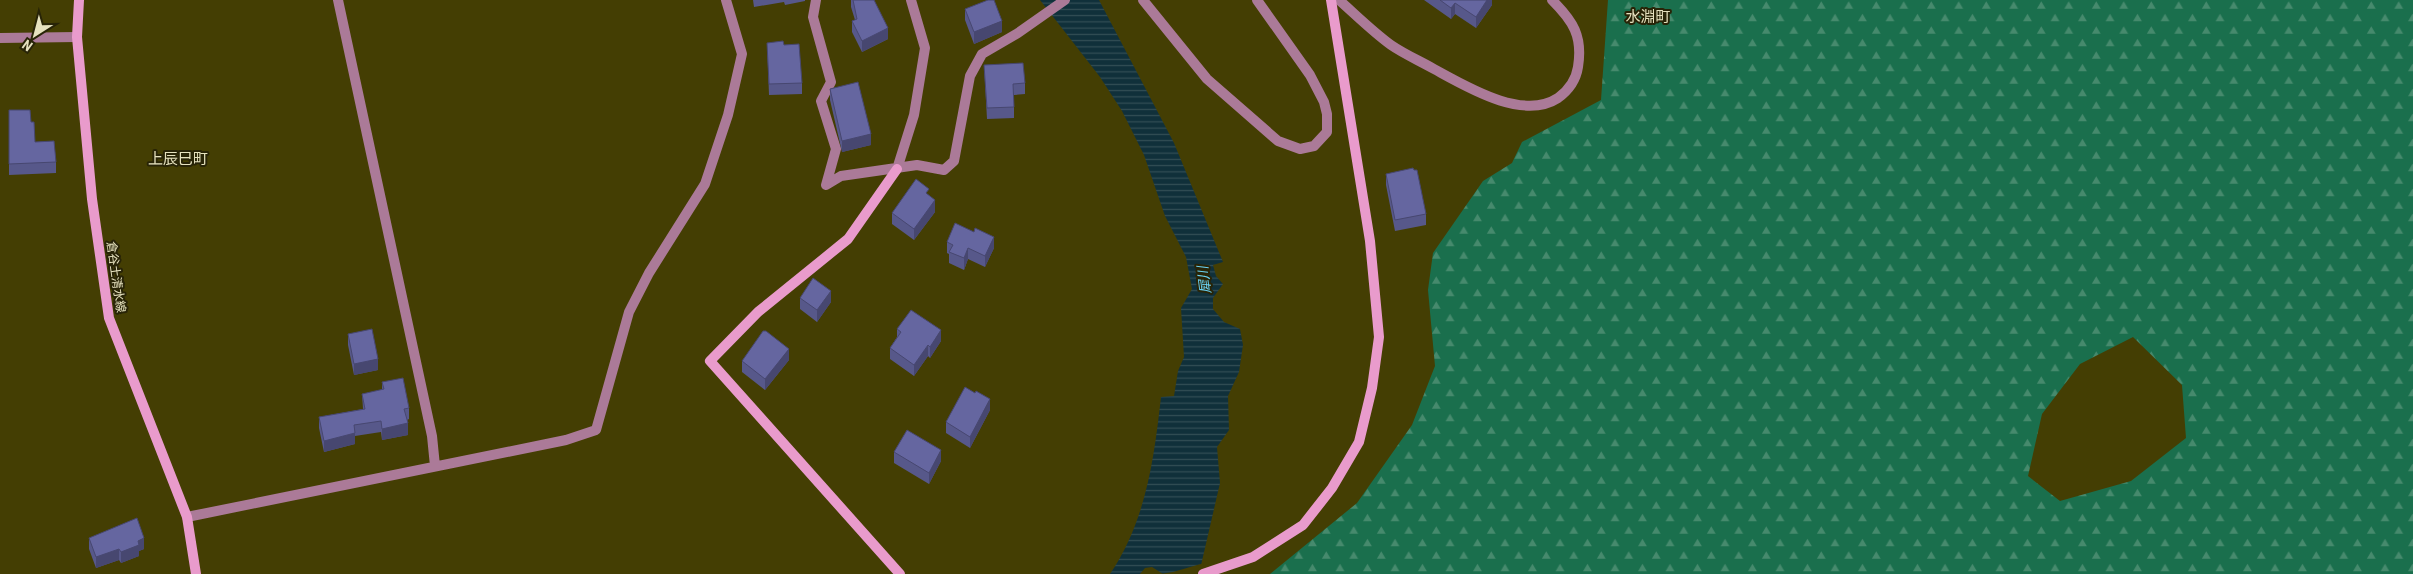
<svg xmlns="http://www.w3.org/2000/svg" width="2413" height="574" font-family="'Roboto Condensed','Noto Sans JP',sans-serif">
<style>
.forest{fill:url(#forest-firs);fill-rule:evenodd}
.water{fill:url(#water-rules)}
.pier{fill:#443e03}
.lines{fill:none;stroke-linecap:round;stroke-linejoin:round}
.street{stroke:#ab7a98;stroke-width:10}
.secondary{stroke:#e99bcc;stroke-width:10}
.wall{fill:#57588a}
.shaded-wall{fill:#474770}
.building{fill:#6566a0;stroke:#474770}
.labels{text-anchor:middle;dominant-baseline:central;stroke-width:4;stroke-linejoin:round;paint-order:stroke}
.street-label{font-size:12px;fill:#e6e2bf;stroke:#282407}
.water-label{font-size:14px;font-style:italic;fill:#6bd3f5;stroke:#282407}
.quarter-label{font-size:15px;fill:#e6e2bf;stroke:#282407}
</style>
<defs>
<pattern id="forest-firs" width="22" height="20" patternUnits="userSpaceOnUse" patternTransform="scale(1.25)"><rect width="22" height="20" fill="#1a6f4d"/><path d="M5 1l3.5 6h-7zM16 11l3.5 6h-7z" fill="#468a6d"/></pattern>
<pattern id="water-rules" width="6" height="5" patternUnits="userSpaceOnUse" patternTransform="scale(1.25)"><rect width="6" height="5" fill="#10303a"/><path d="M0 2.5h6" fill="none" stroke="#334e55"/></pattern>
</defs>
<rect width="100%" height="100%" fill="#443e03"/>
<!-- forest -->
<path class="forest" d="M1608 0H2413V574H1270L1357 503 1412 425 1435 366 1428 290 1433 253 1483 181 1512 163 1522 142 1601 100ZM2133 337 2182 385 2186 438 2131 481 2060 501 2028 476 2042 414 2080 364Z"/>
<!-- water -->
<path class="water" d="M1040 0H1099L1174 143 1223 262 1213 265 1216 276 1223 284 1213 298V309L1224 322 1240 329 1243 345 1239 372 1228 396 1229 430 1217 447 1220 483 1199 574H1163L1152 567 1145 568 1140 574H1110C1146 521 1154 459 1161 397L1174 396 1178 371 1184 357 1181 308 1192 289 1186 257 1165 216 1144 155 1122 111 1100 77Z"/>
<!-- pier -->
<path class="pier" d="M1204 563 1202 574H1160L1173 572Z"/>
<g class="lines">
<!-- street -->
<path class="street" d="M338 0 432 436 435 466
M816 0 813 17 831 82 821 101 836 149 826 185 841 176 917 165 944 170 954 161 970 76 982 54 1018 33 1065 0
M1143 0 1207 79 1278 141 1300 149 1314 146 1327 132V114L1324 102 1310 75 1257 0
M1339 0C1356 15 1373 32 1391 45 1404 54 1420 61 1434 69 1467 87 1523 121 1558 98 1569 90 1576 80 1578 67 1583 36 1573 21 1552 0
M0 38 77 37
M897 169 914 115 925 48 911 0
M187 517 566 440 596 430 629 312 649 273 705 184 728 115 742 54 726 0"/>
<!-- secondary -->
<path class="secondary" d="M79 0 77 37 92 199 109 318 187 517 196 574
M897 169 848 239 758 312 710 361 900 574
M1203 574 1253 557 1303 525 1332 488 1359 442 1372 388 1379 337 1370 241 1331 0"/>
</g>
<!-- wall -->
<path class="wall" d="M753 0H805V1L785 5 784 2 754 7Z
M851 0H874L888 39 862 52 852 32V21L855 20 851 7Z
M1424 0H1492V5L1476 28 1455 14 1451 19Z
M965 9 1002 32 974 44 965 20Z
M767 43 784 45 802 83V94L769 95Z
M984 65 1025 83V94L1014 95V118L987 119Z
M830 89 871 145 842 152 830 100Z
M9 110 31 122 35 142 56 162V173L9 175Z
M1386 174 1426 214V225L1395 231 1386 185Z
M929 196 935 212 914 240 892 224V213Z
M947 242 994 248 985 267 968 259 964 270 949 263V254L947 253Z
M800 298 831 302 817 322 800 309Z
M897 329 941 341 930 358 928 356 914 376 890 359V348L897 337Z
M348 334 378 370 354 375 348 345Z
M789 360 765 390 742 372V361Z
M382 382 409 408V419L407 420 408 435 382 440 381 432 355 436V444L324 452 319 428V417L363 409 362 394 382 390Z
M990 410 970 448 946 433V422Z
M894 452 941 461 929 484 894 463Z
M89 538 144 549 139 551V556L121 563 119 560 96 568 89 549Z"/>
<!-- shaded-wall -->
<path class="shaded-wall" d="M1487 0H1492V5L1476 28V17Z
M1455 3V14L1451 19V8Z
M1002 21V32L974 44V32Z
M888 28V39L862 52V41Z
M871 134V145L842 152V141Z
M935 200V212L914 240V229Z
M994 237V248L985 267V256Z
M968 248V259L964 270V258Z
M831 291V302L817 322V310Z
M941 330V341L930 358V347Z
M928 345V356L914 376V365Z
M789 349V360L765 390V379Z
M378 359V370L354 375V364Z
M990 399V410L970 448V437Z
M408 423V435L382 440V429Z
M355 433V444L324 452V441Z
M941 450V461L929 484V473Z
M144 538V549L139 551V556L121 563V552L138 541Z
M119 549V560L96 568V557Z"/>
<!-- building -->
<path class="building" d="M853 0H874L888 28 862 41 852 21 857 19Z
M988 0H994L1002 21 974 32 965 9Z
M1440 0H1487L1476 17 1455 3 1451 8Z
M783 41 784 45 799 44 802 83 769 84 767 43Z
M1023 63 1025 83 1013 84 1014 107 987 108 984 65Z
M858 82 871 134 842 141 830 89Z
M9 110H30L31 122H34L35 142 54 141 56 162 9 164Z
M1413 168 1414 170H1417L1426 214 1395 220 1386 174Z
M916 179 929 189 926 193 935 200 914 229 892 213Z
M955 223 974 232 975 228 994 237 985 256 968 248 964 258 949 252 953 245 947 242Z
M813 278 831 291 817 310 800 298Z
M911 310 941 330 930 347 928 345 914 365 890 348 901 332 897 329Z
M372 329 378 359 354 364 348 334Z
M763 331H766L789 349 765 379 742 361Z
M403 378 409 408 404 409 408 423 382 429 381 421 354 425 355 433 324 441 319 417 365 409 362 394 384 389 382 382Z
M965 387 975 393 976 391 990 399 970 437 946 422Z
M907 430 941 450 929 473 894 452Z
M137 518 144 538 138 541 139 545 121 552 119 549 96 557 89 538Z"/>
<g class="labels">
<!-- street labels -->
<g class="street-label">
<text transform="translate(116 277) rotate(82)">倉谷土清水線</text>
</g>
<!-- water labels -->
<g class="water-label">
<text transform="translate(1204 280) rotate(-97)">犀川</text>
</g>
<!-- quarter labels -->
<g class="quarter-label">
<text x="1648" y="17">水淵町</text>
<text x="178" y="159">上辰巳町</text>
</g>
</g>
<!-- north arrow -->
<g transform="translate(35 35) rotate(216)" stroke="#282407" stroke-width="4" paint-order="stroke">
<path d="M0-4L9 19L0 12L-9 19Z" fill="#e6e2bf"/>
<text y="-8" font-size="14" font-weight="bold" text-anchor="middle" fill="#e6e2bf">N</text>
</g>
</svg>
